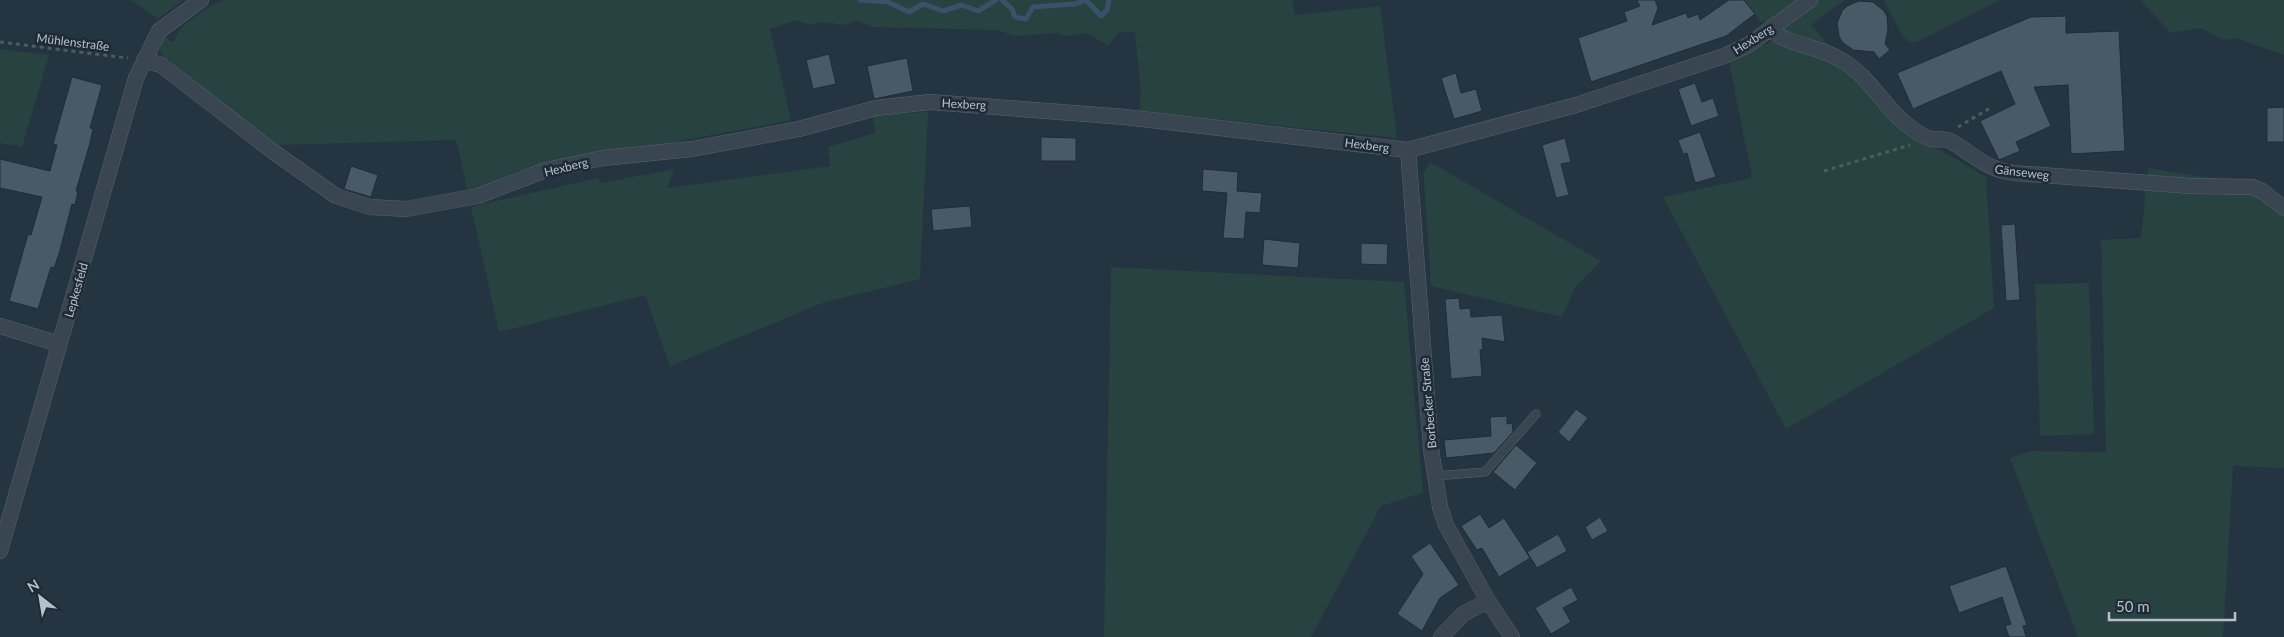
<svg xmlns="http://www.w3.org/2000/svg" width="2284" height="637" font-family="Lato,sans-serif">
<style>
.green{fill:#274241}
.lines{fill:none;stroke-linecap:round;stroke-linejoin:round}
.stream{stroke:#385268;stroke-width:5}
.building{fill:#495a67;stroke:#202c38}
.lane-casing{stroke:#57636e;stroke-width:9}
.street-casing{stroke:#57636e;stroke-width:16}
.path{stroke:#475f5f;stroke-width:3;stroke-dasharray:4 4;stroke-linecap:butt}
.lane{stroke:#394550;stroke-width:8}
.street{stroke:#394550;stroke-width:15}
.labels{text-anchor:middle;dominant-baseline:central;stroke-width:5;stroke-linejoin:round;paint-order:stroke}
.street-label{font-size:12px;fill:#b6c0cb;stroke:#1e2a36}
</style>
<rect width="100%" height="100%" fill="#253441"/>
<!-- green -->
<path class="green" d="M131 0H183L158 19Z
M224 0H1292L1295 15 1380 6 1397 138 1139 111 1141 93 1135 32H1126L1125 34 1120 31 1108 46 1088 33 1066 36 1057 33 1013 36 999 30 872 27 856 20 846 25 821 22 810 25 796 20 770 29 791 120 660 145 597 151 519 171 468 193 456 140 278 145 174 68 169 59 166 61 160 51 161 34 164 32 169 41 174 42C179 23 207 8 224 0Z
M1744 0H1845L1811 25 1899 126 1986 177 1994 308 1786 429 1663 197 1752 178 1728 57 1780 39 1769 30 1763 20 1761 22Z
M1884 0H2000L1917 42 1910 43 1902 35Z
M2140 0H2284V55L2236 38 2223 40 2201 28 2171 33Z
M0 49 49 55 22 147 0 143Z
M928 112 920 279 825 302 670 366 645 295 499 332 471 207 598 178 601 183 674 169 667 188 830 166 828 147 875 133 873 115Z
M1430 162 1601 261 1576 286 1562 317 1431 286 1424 182V173Z
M2148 168 2238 182 2284 209V468L2233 466 2223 637H2078L2010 458 2029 451 2106 452 2101 240 2141 238Z
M1111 267 1404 282 1423 493 1381 506 1311 637H1104Z
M2089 283 2094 434 2040 436 2035 284Z"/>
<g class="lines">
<!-- stream -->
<path class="stream" d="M860 0 888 2 909 12 923 4 943 11 962 5 978 11 996 0
M1002 0 1012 9 1015 17 1026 19 1033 7 1075 4 1086 0 1101 16 1107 10 1109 0"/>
</g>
<!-- building -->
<path class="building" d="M1637 0H1655L1658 8 1652 25 1686 13 1688 18 1698 14 1700 20 1729 0H1744L1755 14 1726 36 1591 82 1578 38 1627 21 1624 12 1640 6Z
M1859 1 1873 2 1883 10 1887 16 1888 30 1885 44 1890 50 1879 59 1874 52 1853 50 1842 42 1839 36 1837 23 1842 11 1847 6Z
M2066 16V33L2119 31 2125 151 2071 154 2068 85 2034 87 2051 126 2016 142 2020 151 1999 160 1980 121 2015 104 2001 71 1913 109 1897 73 2031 17Z
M829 54 836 84 813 89 806 60Z
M907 58 913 91 874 99 867 66Z
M1456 73 1461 93 1476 89 1482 111 1454 119 1441 78Z
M72 77 102 85 90 128 93 129 90 143 76 191H78L75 205 72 204 59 254 54 268 51 267 38 309 9 301 28 234 31 235 42 197 0 188V159L50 171 57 145 53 144Z
M1695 83 1702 102 1713 98 1719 116 1691 126 1678 89Z
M2284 107V142H2267V108Z
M1700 132 1716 177 1695 183 1687 153 1683 154 1678 140Z
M1041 137 1076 138V161H1041Z
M1565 138 1571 162 1561 164 1569 195 1556 198 1542 145Z
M351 166 378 175 371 197 344 189Z
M1203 169 1238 172 1237 191 1262 193 1260 213 1246 212 1244 239 1223 238 1227 193 1202 191Z
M970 206 972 227 933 231 931 209Z
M2015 224 2020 300 2006 301 2001 225Z
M1264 239 1300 243 1298 268 1262 265Z
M1361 243 1388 244 1387 265 1361 264Z
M1459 298 1460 309 1470 308 1471 317 1502 315 1505 342 1482 338 1483 349 1480 350 1482 376 1451 379 1445 299Z
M1576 409 1588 418 1569 442 1558 432Z
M1507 416V424L1512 423 1513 432 1494 453 1446 458 1444 440 1491 436 1490 417Z
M1516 445 1537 463 1515 490 1493 472Z
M1480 514 1489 528 1504 518 1530 558 1499 577 1482 548 1477 550 1461 526Z
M1600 517 1608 531 1592 540 1585 527Z
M1558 534 1567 551 1537 568 1527 552Z
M1430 543 1459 585 1440 598 1422 631 1397 614 1423 574 1411 556Z
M2006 566 2027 625 2023 626 2026 637H2009L2005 626 2011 624 2002 597 1959 613 1949 586Z
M1571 587 1578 600 1563 608 1571 622 1551 634 1535 608Z"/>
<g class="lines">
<defs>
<path id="lane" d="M1435 476 1485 472 1536 414"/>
<path id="street" d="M1770 30C1791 46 1820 46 1843 61 1866 75 1880 99 1899 118 1907 125 1920 136 1931 139 1938 140 1943 138 1950 141 1974 154 1984 169 2014 173L2191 186 2252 187 2262 191 2284 208
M144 60 161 65 271 150 336 196 370 207 406 209 478 196 546 170 603 158 692 149 799 129 876 108 930 102 1125 117 1408 150 1576 105 1724 56 1748 45 1810 0
M1408 150 1431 449 1440 507 1446 525 1488 601 1512 637
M0 326 59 344
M0 551 136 78 159 31 201 0
M1441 637 1463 614 1488 601"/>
</defs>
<!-- lane casing -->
<use href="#lane" class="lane-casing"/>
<!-- street casing -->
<use href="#street" class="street-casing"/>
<!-- path -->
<path class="path" d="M0 42 128 58
M1958 127 1992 107
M1824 171 1910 145"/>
<!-- lane -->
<use href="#lane" class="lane"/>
<!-- street -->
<use href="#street" class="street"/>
</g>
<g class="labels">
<!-- street labels -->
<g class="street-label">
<text transform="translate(1753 39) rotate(-32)">Hexberg</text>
<text transform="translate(73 42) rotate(7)">Mühlenstraße</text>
<text transform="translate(964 104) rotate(3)">Hexberg</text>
<text transform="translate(1367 145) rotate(7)">Hexberg</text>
<text transform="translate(566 167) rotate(-14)">Hexberg</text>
<text transform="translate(2022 172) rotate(7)">Gänseweg</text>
<text transform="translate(76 290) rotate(-74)">Lepkesfeld</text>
<text transform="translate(1428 403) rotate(-95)">Borbecker Straße</text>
</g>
</g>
<!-- north arrow -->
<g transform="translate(40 597) rotate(329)" stroke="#1e2a36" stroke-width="4" paint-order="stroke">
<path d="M0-4L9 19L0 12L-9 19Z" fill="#b6c0cb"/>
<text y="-8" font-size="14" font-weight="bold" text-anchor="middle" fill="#b6c0cb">N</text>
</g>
<!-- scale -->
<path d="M2109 612v8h126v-8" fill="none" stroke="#b6c0cb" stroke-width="2.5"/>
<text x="2116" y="612" font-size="15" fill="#b6c0cb" stroke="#1e2a36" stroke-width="4" paint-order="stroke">50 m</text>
</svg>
